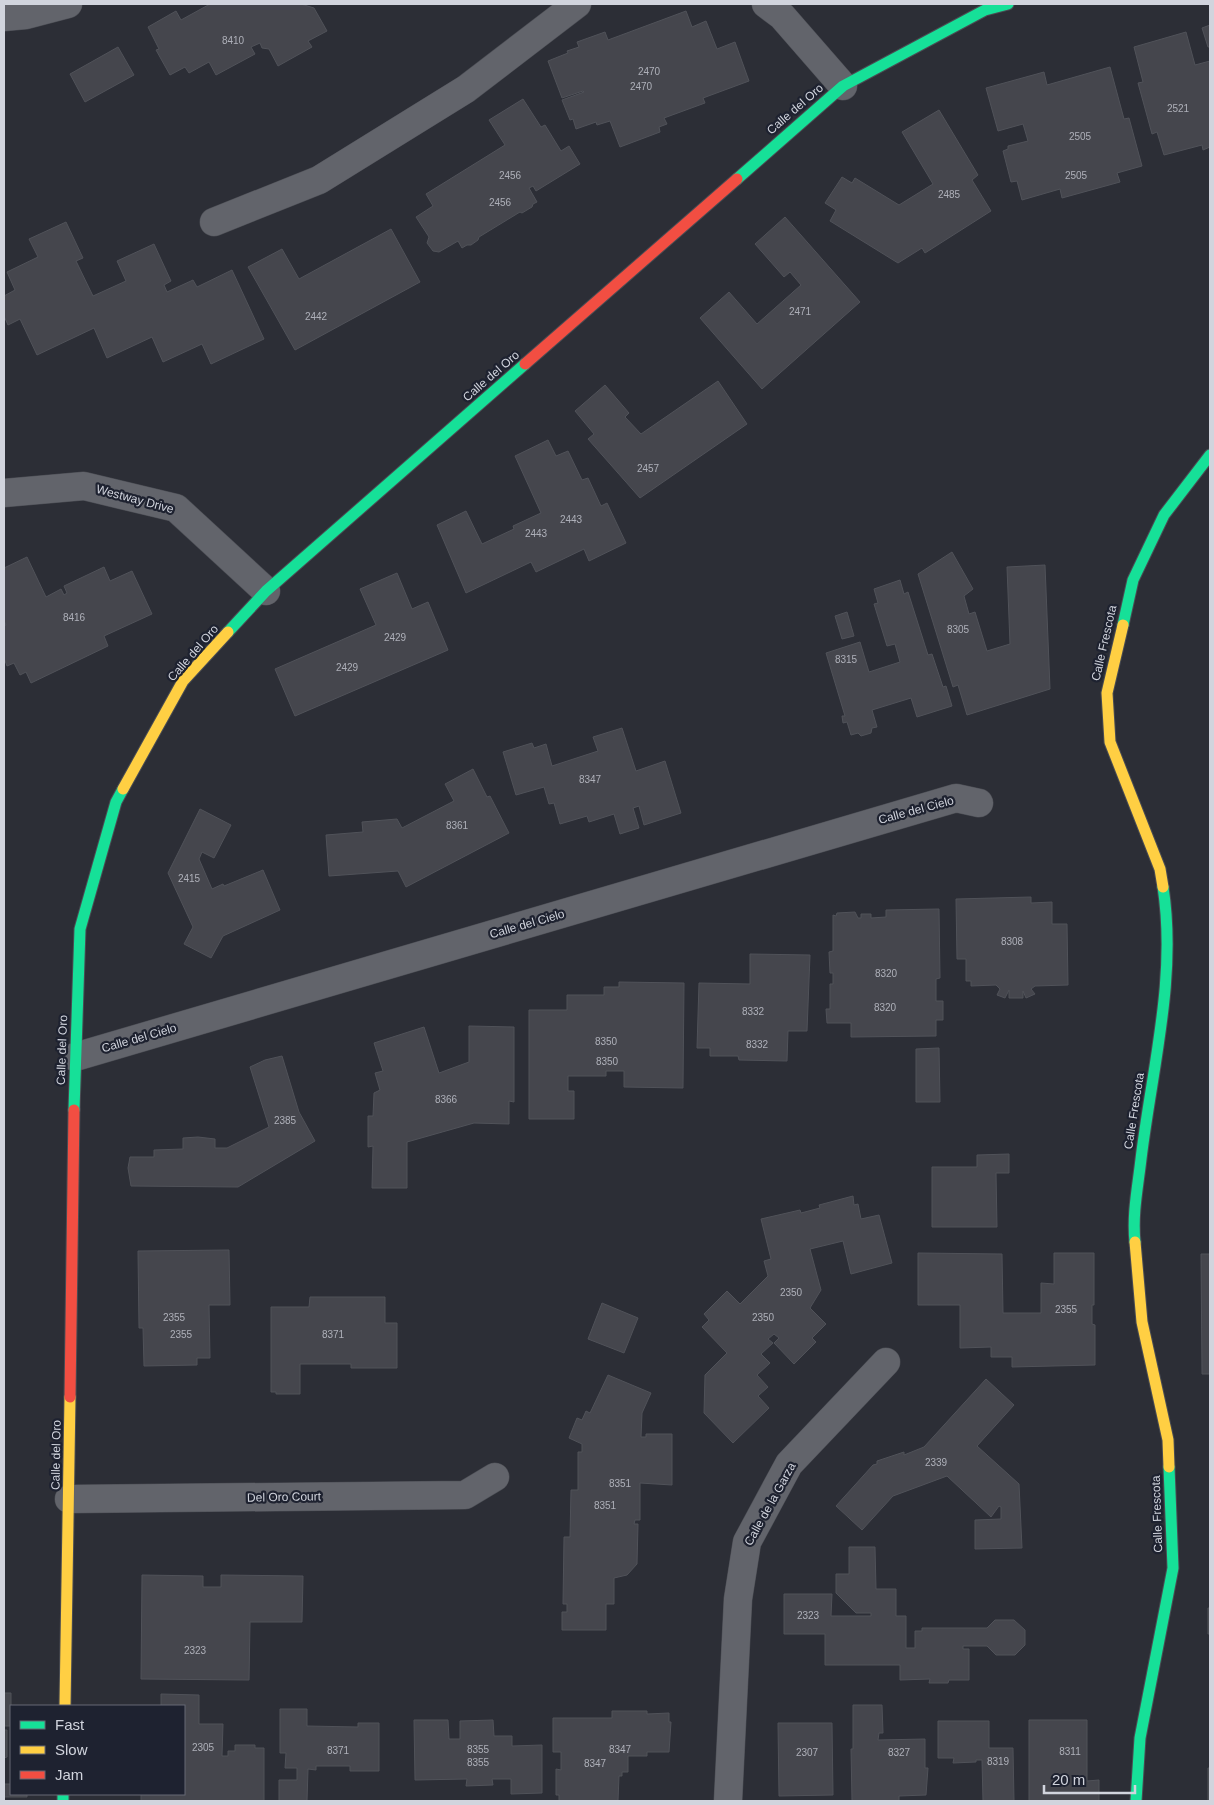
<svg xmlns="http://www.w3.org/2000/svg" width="1214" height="1805" font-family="Helvetica,sans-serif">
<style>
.building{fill:#45464d;stroke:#505259}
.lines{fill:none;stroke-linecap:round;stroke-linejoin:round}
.street-casing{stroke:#4a4c53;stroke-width:29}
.fast-casing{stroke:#4a4c53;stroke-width:13}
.slow-casing{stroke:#4a4c53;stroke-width:13}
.jam-casing{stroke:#4a4c53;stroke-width:13}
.street{stroke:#62646b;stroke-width:28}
.fast{stroke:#16e098;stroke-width:11}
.slow{stroke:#ffcf43;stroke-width:11}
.jam{stroke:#f24e42;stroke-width:11}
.labels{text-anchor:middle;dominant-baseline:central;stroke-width:4.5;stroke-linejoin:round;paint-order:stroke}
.number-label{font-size:10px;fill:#aeb0b9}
.street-label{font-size:12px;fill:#d1d4dd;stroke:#1e2230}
</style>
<rect width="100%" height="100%" fill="#2c2e36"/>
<!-- building -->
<path class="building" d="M210 4H301L314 8 327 31 308 41 312 47 278 66 269 49 262 48 260 43 251 47 255 54 216 75 209 62 189 73 185 67 170 75 156 50 159 49 148 27 176 11 181 20Z
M686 11 692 27 706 21 717 49 735 42 749 81 703 98 705 103 664 118 667 124 659 127 660 132 620 147 610 121 597 125 596 122 576 129 573 119 570 120 562 100 584 92 583 91 562 98 548 61 568 53 567 51 579 47 577 42 605 32 608 40Z
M1210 25V47H1208L1202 28Z
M1186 32 1195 65 1210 61V147L1203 150 1202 145 1164 155 1157 132 1152 134 1138 83 1143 82 1134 47Z
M118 47 134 75 85 102 70 74Z
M1110 67 1124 119 1129 118 1142 166 1117 173 1120 182 1062 198 1060 189 1022 200 1017 181 1011 182 1003 151 1008 149V146L1028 141 1023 124 998 131 986 88 1044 72 1047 85Z
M523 99 541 127 545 125 561 151 569 146 580 164 536 191 533 186 529 188 537 202 533 204 532 207 522 213 520 212 479 237 478 240 471 245H467L462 248 458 241 439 252 433 251 427 243 429 237 416 217 433 206 426 194 505 145 489 120Z
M939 110 978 175 972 180 991 211 925 253 922 248 898 263 830 221 836 210 825 203 842 177 852 183 855 178 899 205 933 184 902 132Z
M785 217 860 302 762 389 700 318 729 292 757 324 801 285 790 272 784 277 755 244Z
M66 222 83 258 76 261 93 296 126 281 117 261 154 244 171 281 164 285 167 292 193 280 197 287 232 270 264 339 211 364 202 344 163 362 152 337 107 358 94 328 37 355 20 319 8 325 4 316V296L15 290 7 272 38 257 29 239Z
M391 229 420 282 295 350 248 267 282 249 299 279Z
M718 381 747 424 640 498 588 439 594 434 575 411 605 385 629 413 625 417 641 434Z
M548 440 556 456 568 451 582 480 588 478 601 506 607 503 626 543 589 561 584 549 536 572 531 562 466 593 437 525 466 511 482 544 514 529 513 526 541 513 515 456Z
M952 552 973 589 964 596 969 614 975 612 987 651 1010 644 1007 567 1045 565 1050 689 967 715 958 685 953 687 918 574Z
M27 557 46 597 61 589 64 595 67 593 64 586 104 567 110 581 132 571 152 614 104 636 108 646 31 683 26 672 20 675 14 663 7 666 4 658V626L6 625 4 621V568Z
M397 573 412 609 428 602 448 650 295 716 275 669 376 625 360 589Z
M900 580 904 594 908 592 928 655 932 654 943 687 946 686 952 706 917 717 911 698 872 710 877 727 872 728 871 733 861 736 858 733 851 735 847 722 843 723 842 716H845L826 653 860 642 869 672 900 662 895 644 887 646 874 604 878 603 874 589Z
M847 612 854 636 842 639 835 616Z
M622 728 636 771 665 761 681 813 644 825 639 806 633 808 639 828 620 834 614 814 589 822 587 816 560 824 554 803 549 804 544 787 516 795 503 752 532 743 534 748 546 744 552 766 598 751 593 737Z
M473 769 487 797 490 796 509 833 406 887 398 871 329 876 326 835 363 832 362 822 397 819 402 828 454 801 445 784Z
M200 809 231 825 214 858 202 852 199 859 212 889 223 884 224 886 263 870 280 910 223 936 211 958 184 944 193 927 168 873Z
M1031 897V903L1052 902V924H1067L1068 985 1035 986 1031 989 1035 994 1026 998 1023 991V998H1009V990L1005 998 997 995 1000 989 996 985 971 986V981H966V959H957L956 899Z
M939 909 940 978 936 979V1001H943V1020H936V1036L851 1037V1023H827L826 1009H830V984H833V973H830L829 952 833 951V915L836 916 837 913 855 912 858 918H861V914H871V918L886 917V910Z
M750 954 810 955 807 1031H788L787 1061 739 1060 738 1056H710V1048H697L699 983 750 984Z
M619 982 684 983 683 1088 624 1087V1071H606V1076H568V1091H574V1119H529V1010H567V995H604V987H619Z
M469 1026 514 1027V1102L509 1101V1124L474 1123 407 1142V1188H372L373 1146 368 1147V1116H373L374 1093 380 1090 375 1073 383 1071 374 1043 424 1027 439 1073 469 1062Z
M939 1048 940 1102H916V1049Z
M282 1056 299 1112 315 1141 238 1187 131 1186 128 1168 130 1157H154V1150L183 1149V1138L198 1137 215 1139V1148H227L269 1127 250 1067 265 1060Z
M1009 1154V1173H996L997 1227H932V1167H977V1155Z
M853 1196 854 1205 858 1204 861 1219 879 1215 892 1263 851 1274 843 1241 810 1249 821 1290 810 1308 826 1324 812 1338 816 1342 794 1364 774 1343 779 1338 774 1334 768 1339 773 1343 761 1354 770 1363 757 1375 768 1387 758 1396 769 1408 733 1443 704 1413 705 1375 727 1353 702 1327 709 1320 704 1314 727 1291 740 1304 768 1276 764 1261 771 1259 761 1219 800 1210 801 1213 820 1208 819 1205Z
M229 1250 230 1305H209L210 1358H197V1365L144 1366 143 1328H139L138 1251Z
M918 1253 1002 1254 1003 1313H1041V1283L1054 1284V1253H1094V1305H1092V1324L1095 1325V1365L1012 1367V1357H991V1347L960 1348V1305H918Z
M1201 1254H1210V1374H1202Z
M310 1297H385V1323H397V1368H351V1364H300V1394H276V1392H271V1307H309Z
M602 1303 638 1318 624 1353 588 1339Z
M608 1375 651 1393 642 1413 641 1437H646V1434H672V1485L640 1483V1520H635L634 1524H638L637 1564 627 1575 614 1578V1604H606V1630H562V1612H567V1604H563L564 1537H570L571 1490H578V1452H582V1444L569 1438 577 1418 582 1420 586 1411 590 1413Z
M986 1379 1014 1405 977 1446 1019 1484 1022 1548 975 1549V1520L1001 1519V1507L999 1506 991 1517 947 1476 893 1496 862 1530 836 1506 873 1465 877 1464V1461L904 1452V1455L924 1447Z
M849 1547H875L876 1589H896V1616H906V1648H915V1631H922V1628H987L995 1620H1014L1025 1630V1645L1015 1655H996L987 1646H963V1649H969V1680H949L948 1683H929L930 1679 900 1680V1665H825V1634H784V1594H832L831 1616H871V1613H856L836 1593V1574H849Z
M142 1575 203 1576V1587H221V1575L303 1576 302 1622H250L249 1680 141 1679Z
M1208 1608H1210V1634H1208Z
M4 1693H11V1726H4Z
M161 1694 199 1695V1724H223L222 1756H228V1751H235V1745H255V1748H264V1801H141V1794H184V1706H161Z
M853 1705H882L883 1733H879L878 1740 925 1739V1768H928L926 1795 899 1796V1801H852L851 1749H853Z
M280 1709H307V1726L358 1727V1723H379V1771H350V1766H316V1770L308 1769 307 1801H279V1780H297V1768H285L286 1753H280Z
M612 1711H647V1714L669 1713V1722H671L669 1752H647V1756H628V1772H622V1776H619L618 1801H559V1795H556V1769L561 1770V1752H553V1718H612Z
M414 1720H448L449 1739H460V1721L493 1720 494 1736H512V1746L542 1745V1793L511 1794V1779H492L493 1785 466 1786 467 1779 415 1780Z
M1029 1720H1087V1781L1099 1780V1801H1029Z
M938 1721H989V1748H1013L1014 1801H983L982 1760H976V1762L953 1763 954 1758H938Z
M778 1723H832L833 1795 779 1796Z
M4 1730H7V1757L4 1758Z
M1208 1768H1210V1801H1208Z
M4 1784H11V1794H27V1797H4Z"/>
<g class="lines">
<defs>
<path id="street" d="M766 4 782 16 843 86
M4 17 26 15 68 4
M214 222 319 180 466 89 577 4
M4 493 84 486 176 508 266 591
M75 1057 956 798 979 803
M69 1499 465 1495 495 1477
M728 1801 738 1599 747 1542 789 1464 886 1362"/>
<path id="fast" d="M737 179 843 86 985 10 1008 4
M1123 625 1133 580 1164 515 1210 455
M228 632 266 591 525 364
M74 1110 80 929 116 802 123 789
M1135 1242C1132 1214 1138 1186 1141 1159 1152 1068 1177 978 1163 887
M63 1794V1801
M1136 1801 1140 1738 1173 1568 1169 1467"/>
<path id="slow" d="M1123 625 1107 693 1110 742 1160 869 1163 887
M123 789 183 681 228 632
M1135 1242 1142 1322 1168 1440 1169 1467
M65 1706 70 1397"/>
<path id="jam" d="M525 364 737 179
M70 1397 74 1110"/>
</defs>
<!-- street casing -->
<use href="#street" class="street-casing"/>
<!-- fast casing -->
<use href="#fast" class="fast-casing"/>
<!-- slow casing -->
<use href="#slow" class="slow-casing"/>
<!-- jam casing -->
<use href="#jam" class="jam-casing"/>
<!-- street -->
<use href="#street" class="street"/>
<!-- fast -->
<use href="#fast" class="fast"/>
<!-- slow -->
<use href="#slow" class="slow"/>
<!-- jam -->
<use href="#jam" class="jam"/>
</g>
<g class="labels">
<!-- number labels -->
<g class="number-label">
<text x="233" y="40">8410</text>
<text x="649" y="71">2470</text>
<text x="641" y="86">2470</text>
<text x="1178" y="108">2521</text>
<text x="1080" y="136">2505</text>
<text x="510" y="175">2456</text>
<text x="1076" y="175">2505</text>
<text x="949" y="194">2485</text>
<text x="500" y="202">2456</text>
<text x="800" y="311">2471</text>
<text x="316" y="316">2442</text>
<text x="648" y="468">2457</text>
<text x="571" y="519">2443</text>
<text x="536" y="533">2443</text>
<text x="74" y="617">8416</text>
<text x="958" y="629">8305</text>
<text x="395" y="637">2429</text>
<text x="846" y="659">8315</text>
<text x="347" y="667">2429</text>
<text x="590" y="779">8347</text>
<text x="457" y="825">8361</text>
<text x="189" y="878">2415</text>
<text x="1012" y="941">8308</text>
<text x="886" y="973">8320</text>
<text x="885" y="1007">8320</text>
<text x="753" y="1011">8332</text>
<text x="606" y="1041">8350</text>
<text x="757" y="1044">8332</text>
<text x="607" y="1061">8350</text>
<text x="446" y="1099">8366</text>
<text x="285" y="1120">2385</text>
<text x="791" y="1292">2350</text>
<text x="1066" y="1309">2355</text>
<text x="174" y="1317">2355</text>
<text x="763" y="1317">2350</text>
<text x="181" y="1334">2355</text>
<text x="333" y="1334">8371</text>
<text x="936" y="1462">2339</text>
<text x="620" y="1483">8351</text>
<text x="605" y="1505">8351</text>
<text x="808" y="1615">2323</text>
<text x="195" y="1650">2323</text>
<text x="203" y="1747">2305</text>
<text x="478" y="1749">8355</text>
<text x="620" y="1749">8347</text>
<text x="338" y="1750">8371</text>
<text x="1070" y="1751">8311</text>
<text x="807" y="1752">2307</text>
<text x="899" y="1752">8327</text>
<text x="998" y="1761">8319</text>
<text x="478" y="1762">8355</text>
<text x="595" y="1763">8347</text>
</g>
<!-- street labels -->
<g class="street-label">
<text transform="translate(795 109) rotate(-41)">Calle del Oro</text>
<text transform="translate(491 376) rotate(-41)">Calle del Oro</text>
<text transform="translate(135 499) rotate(15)">Westway Drive</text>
<text transform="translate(1104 643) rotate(-77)">Calle Frescota</text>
<text transform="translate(193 653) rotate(-49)">Calle del Oro</text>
<text transform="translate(916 810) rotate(-15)">Calle del Cielo</text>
<text transform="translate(527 924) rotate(-16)">Calle del Cielo</text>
<text transform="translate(139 1038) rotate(-16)">Calle del Cielo</text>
<text transform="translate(62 1050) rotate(-88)">Calle del Oro</text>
<text transform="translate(1134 1111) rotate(-81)">Calle Frescota</text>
<text transform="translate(56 1455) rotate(-89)">Calle del Oro</text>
<text transform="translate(284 1497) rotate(-1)">Del Oro Court</text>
<text transform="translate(770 1504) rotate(-61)">Calle de la Garza</text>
<text transform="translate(1157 1514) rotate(-92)">Calle Frescota</text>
</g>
</g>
<!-- border -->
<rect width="1214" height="1805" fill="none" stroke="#d1d4dd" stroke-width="10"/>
<!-- legend -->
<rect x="10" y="1705" width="175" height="90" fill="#1e2230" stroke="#666975"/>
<rect x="20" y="1721" width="25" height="8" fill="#16e098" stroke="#666975"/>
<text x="55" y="1730" font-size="15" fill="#d1d4dd">Fast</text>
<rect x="20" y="1746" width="25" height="8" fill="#ffcf43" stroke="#666975"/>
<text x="55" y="1755" font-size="15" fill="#d1d4dd">Slow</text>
<rect x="20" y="1771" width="25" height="8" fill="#f24e42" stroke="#666975"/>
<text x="55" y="1780" font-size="15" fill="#d1d4dd">Jam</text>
<!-- scale -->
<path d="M1044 1785v8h91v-8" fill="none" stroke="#d1d4dd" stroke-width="2.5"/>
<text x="1052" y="1785" font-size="15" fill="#d1d4dd" stroke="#1e2230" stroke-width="4" paint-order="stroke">20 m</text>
</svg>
